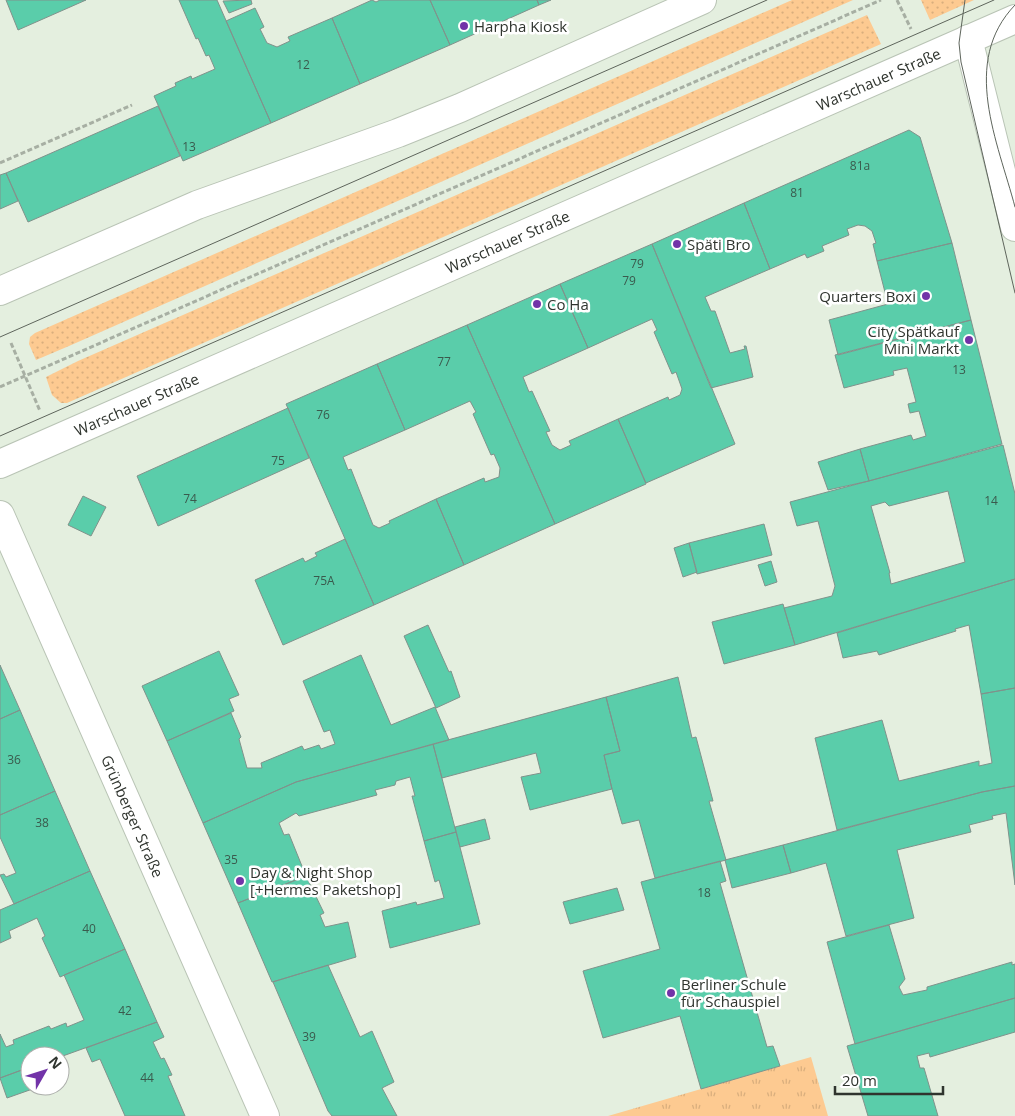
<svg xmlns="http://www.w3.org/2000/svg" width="1015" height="1116" font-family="'Open Sans',sans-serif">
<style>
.grass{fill:url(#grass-dots)}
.park{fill:url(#park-tufts)}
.building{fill:#5acdaa;stroke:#80928b;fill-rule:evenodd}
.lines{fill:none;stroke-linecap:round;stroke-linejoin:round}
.tertiary-casing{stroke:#b9c4b5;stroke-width:30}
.primary-casing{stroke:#b9c4b5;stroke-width:30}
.path{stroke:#a7afa3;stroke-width:3;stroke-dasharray:5 2.5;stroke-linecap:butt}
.tertiary{stroke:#fff;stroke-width:28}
.primary{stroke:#fff;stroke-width:28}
.tram{stroke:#5e655c;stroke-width:1}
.poi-dot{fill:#7233a8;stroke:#fff;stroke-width:2}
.labels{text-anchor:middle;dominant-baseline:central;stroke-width:5;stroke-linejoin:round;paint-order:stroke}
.number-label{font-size:12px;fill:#3a5a4d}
.poi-label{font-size:15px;fill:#2f342e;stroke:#fff;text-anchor:start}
.street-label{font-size:15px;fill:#2f342e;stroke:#fff}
</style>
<defs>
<pattern id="grass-dots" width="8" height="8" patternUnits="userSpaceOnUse" patternTransform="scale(1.25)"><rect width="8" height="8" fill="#fdca91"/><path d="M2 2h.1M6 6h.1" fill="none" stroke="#d9ae7d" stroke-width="1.8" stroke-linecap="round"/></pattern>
<pattern id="park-tufts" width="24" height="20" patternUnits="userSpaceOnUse" patternTransform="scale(1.25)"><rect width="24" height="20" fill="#fdca91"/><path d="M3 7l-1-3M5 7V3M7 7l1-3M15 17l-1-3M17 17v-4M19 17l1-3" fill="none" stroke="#d9ae7d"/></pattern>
</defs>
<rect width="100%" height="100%" fill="#e4efdf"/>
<!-- grass -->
<path class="grass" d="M792 0H853L69 346 36 360 29 344 30 337 35 333Z
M921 0H974L930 20Z
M867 15 881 44 67 403H61L52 395 46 377 78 361Z"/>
<!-- park -->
<path class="park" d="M811 1057 828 1116H608Z"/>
<!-- building -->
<path class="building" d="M6 0H86L18 30Z
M179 0H217L271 123 183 161 154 96 176 86 175 83 191 76 192 79 215 69 209 55 206 56 198 38 196 39Z
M251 0 252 4 229 13 223 1Z
M372 0 376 2 380 0H430L450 45 360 84 332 18Z
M430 0H537L539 5 450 45Z
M537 0H551L539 5Z
M255 8 264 27 260 29 267 43 277 47 290 41 288 37 332 18 360 84 271 123 226 21Z
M158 106 180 156 28 222 6 173Z
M909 130 920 137 952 243 877 261 873 244 876 243 872 231 865 226 858 225 847 229 849 235 822 246 824 251 807 258 805 254 770 269 744 203Z
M6 173 18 201 0 209V175Z
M744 203 770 269 705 297 711 311H715L730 353 745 349 744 346H746L753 377 711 388 652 244Z
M952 243 971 320 838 355 829 320 888 304 877 261Z
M652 244 735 444 646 483 618 419 668 397 669 400 680 395 682 389 676 372 672 374 654 332 657 330 652 319 588 348 560 284Z
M560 284 588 348 523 377 529 392 532 391 550 431 546 432 552 445 560 450 571 445 569 441 618 419 646 484 555 524 467 325Z
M971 320 1002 444 869 481 860 449 911 435 913 440 926 436 919 411 910 413 908 404 916 402 907 368 893 371 894 375 844 388 835 355Z
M467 325 555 524 464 565 436 499 484 478 485 482 499 477 500 468 494 454 491 455 473 414 476 412 470 401 405 430 377 364Z
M377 364 405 430 343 457 348 470 351 469 373 525 379 528 390 523 389 521 436 499 464 565 374 605 286 404Z
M288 408 309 458 158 526 137 476Z
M1003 445 1015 494V579L795 645 784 608 832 596 835 586 818 521 797 526 790 502ZM948 491 965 562 891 584 889 573H890L871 506 885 502 889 506Z
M860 449 869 481 828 490 818 462Z
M83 496 106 507 91 536 68 525Z
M764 524 772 555 697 574 689 543Z
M345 539 374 605 283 645 255 580 303 558 305 562 317 556 315 553Z
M689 543 697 572 683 577 674 548Z
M771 561 777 582 765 586 758 565Z
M1015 579V688L981 694 969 625 955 629 956 631 879 655 877 651 843 658 837 633Z
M783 604 795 645 724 664 712 622Z
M428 625 449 672 451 671 460 697 436 708 404 636Z
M219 651 239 695 229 699 234 711 167 741 142 686Z
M361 655 391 725 435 707 449 740 296 782 203 823 167 741 231 713 241 737 239 739 247 768H262L261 763 302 746 304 750 319 745 321 749 335 744 330 730 324 732 303 681Z
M0 665 20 710 0 719Z
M678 677 692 738 696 737 713 801H709L726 860 655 878 639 820 622 824 612 789 604 755 620 751 606 697Z
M1015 688V786L982 792 837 830 815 738 882 720 899 781 979 761V766L992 763 981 694Z
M606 697 620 751 604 755 612 789 530 810 521 777 541 773 536 753 442 778 433 744Z
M20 710 55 791 0 815V719Z
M433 744 456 832 424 841 412 796H415L410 777 396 781 395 785 375 790 377 795 299 816 296 813 279 823 284 835 289 834 306 876 238 903 203 823 296 782Z
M1015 786V885L1006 813 992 816 993 819 969 825 971 832 897 850 914 918 846 936 826 863 791 873 783 845 982 792Z
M55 791 90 871 14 904 0 875 4 874 6 877 16 873 0 837V815Z
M485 819 490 839 460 847 455 827Z
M456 832 480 924 390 948 382 911 416 902 417 905 444 898 439 880 435 882 424 841Z
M783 845 791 873 732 888 725 860Z
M720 861 726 881 720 883 767 1047 773 1046 780 1066 701 1089 680 1016 603 1038 583 971 660 949 641 882Z
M90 871 125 949 60 977 42 938 45 936 37 918 9 931 11 938 0 943V910Z
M306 876 324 913 320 915 325 927 348 922 356 957 272 982 238 903Z
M617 888 624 910 570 924 563 902Z
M889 925 905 979 899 987 903 995 927 990V987L1012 962V965L1015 964V998L855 1044 827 942Z
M125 949 157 1022 60 1057 30 1056V1067L0 1078V1034L6 1047 14 1044 13 1040 49 1026 51 1029 66 1023 67 1027 84 1020 64 975Z
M328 965 360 1037 372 1031 394 1082 382 1088 397 1116H332L328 1111 273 982Z
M1015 998V1032L930 1057 929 1053 917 1056 920 1068H924L938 1116H868L847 1046Z
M157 1022 164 1037 153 1042 161 1059 164 1058 172 1075 168 1076 185 1116H125L100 1059 92 1062 86 1048Z
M30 1067V1086H41L7 1098 0 1078Z"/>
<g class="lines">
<defs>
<g id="tertiary">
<path d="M968 39 1015 227"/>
<path id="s1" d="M0 515 265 1116"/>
</g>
<g id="primary">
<path d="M0 291 197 205 398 133 460 108 702 0"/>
<path id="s2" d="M0 464 1015 19"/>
</g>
</defs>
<!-- tertiary casing -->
<use href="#tertiary" class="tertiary-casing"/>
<!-- primary casing -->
<use href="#primary" class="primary-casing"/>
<!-- path -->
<path class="path" d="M897 0 911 29
M0 163 132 105
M11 343 40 411
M0 387 881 0"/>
<!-- tertiary -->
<use href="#tertiary" class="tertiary"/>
<!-- primary -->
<use href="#primary" class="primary"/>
<!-- tram -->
<path class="tram" d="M965 0 959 43 961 62 1015 293
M1015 5C960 62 998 142 1015 207
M0 337 767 0
M0 436 994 0"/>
</g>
<!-- markers -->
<g class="poi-dot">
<circle cx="464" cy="26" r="5"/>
<circle cx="677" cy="244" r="5"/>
<circle cx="926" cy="296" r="5"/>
<circle cx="537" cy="304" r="5"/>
<circle cx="969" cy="340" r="5"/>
<circle cx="240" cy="881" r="5"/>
<circle cx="671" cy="993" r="5"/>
</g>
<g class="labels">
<!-- number labels -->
<g class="number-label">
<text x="303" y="64">12</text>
<text x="189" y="146">13</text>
<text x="860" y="165">81a</text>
<text x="797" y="192">81</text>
<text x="637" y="263">79</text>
<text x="629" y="280">79</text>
<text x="444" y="361">77</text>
<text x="959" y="369">13</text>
<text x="323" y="414">76</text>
<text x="278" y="460">75</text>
<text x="190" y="498">74</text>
<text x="991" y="500">14</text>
<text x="324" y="580">75A</text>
<text x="14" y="759">36</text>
<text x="42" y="822">38</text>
<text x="231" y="859">35</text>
<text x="704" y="892">18</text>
<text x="89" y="928">40</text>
<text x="125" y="1010">42</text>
<text x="309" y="1036">39</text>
<text x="147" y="1077">44</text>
</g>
<!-- poi labels -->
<g class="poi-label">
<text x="474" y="26">Harpha Kiosk</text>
<text x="687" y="244">Späti Bro</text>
<text x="916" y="296" text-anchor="end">Quarters Boxi</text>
<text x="547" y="304">Co Ha</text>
<text x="959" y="331" text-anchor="end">City Spätkauf<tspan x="959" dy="17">Mini Markt</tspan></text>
<text x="250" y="872">Day &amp; Night Shop<tspan x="250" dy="17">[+Hermes Paketshop]</tspan></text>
<text x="681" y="984">Berliner Schule<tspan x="681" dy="17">für Schauspiel</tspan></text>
</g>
<!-- street labels -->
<g class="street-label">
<text stroke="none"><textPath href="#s2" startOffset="959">Warschauer Straße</textPath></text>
<text stroke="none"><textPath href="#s2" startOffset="554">Warschauer Straße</textPath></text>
<text stroke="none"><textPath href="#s2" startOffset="149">Warschauer Straße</textPath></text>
<text stroke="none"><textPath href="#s1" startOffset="329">Grünberger Straße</textPath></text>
</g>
</g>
<!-- north arrow -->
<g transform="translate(45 1071) rotate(51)"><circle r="24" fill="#ffffff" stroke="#acaeab"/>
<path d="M0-4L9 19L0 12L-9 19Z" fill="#7233a8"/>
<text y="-8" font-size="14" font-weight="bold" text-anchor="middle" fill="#2f342e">N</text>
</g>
<!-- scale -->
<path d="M835 1086v8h108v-8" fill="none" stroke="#2f342e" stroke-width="2.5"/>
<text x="842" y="1086" font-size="15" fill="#2f342e" stroke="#ffffff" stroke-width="4" paint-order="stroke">20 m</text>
</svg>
